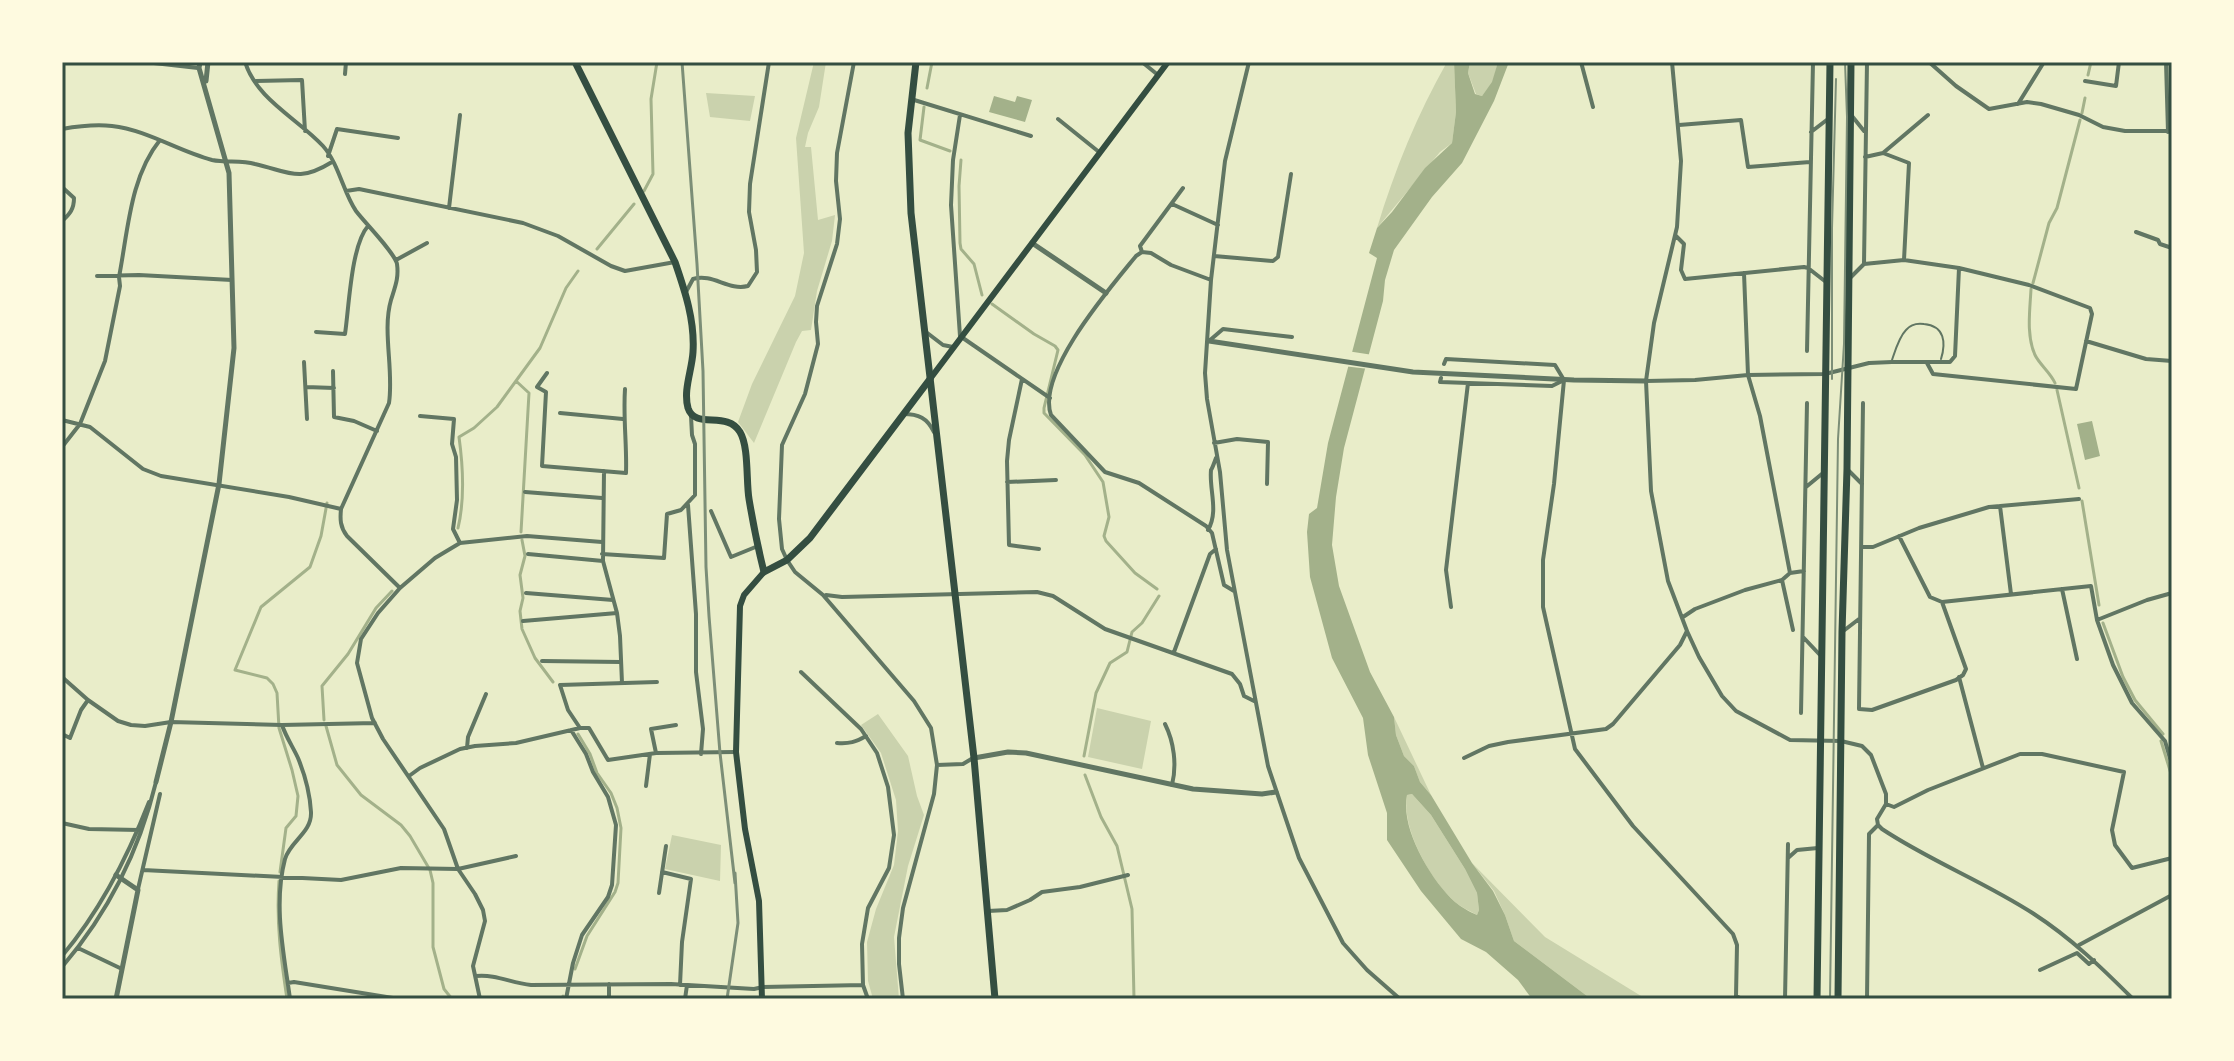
<svg xmlns="http://www.w3.org/2000/svg" width="2234" height="1061" font-family="'Roboto Condensed',sans-serif">
<style>
.green{fill:#cad2ad}
.water{fill:#a3b18a;fill-rule:evenodd}
.pier{fill:#e9edc9}
.lines{fill:none;stroke-linecap:round;stroke-linejoin:round}
.stream{stroke:#a3b18a;stroke-width:3}
.service{stroke:#617663;stroke-width:2}
.minor{stroke:#617663;stroke-width:4}
.tertiary{stroke:#617663;stroke-width:5}
.secondary{stroke:#344e41;stroke-width:6}
.primary{stroke:#344e41;stroke-width:7}
.trunk{stroke:#344e41;stroke-width:7}
.tram{stroke:#7c8e77;stroke-width:2}
.rail{stroke:#7c8e77;stroke-width:3}
.neatline{fill:none;stroke:#344e41;stroke-width:3}
</style>
<rect width="100%" height="100%" fill="#e9edc9"/>
<!-- green -->
<path class="green" d="M814 62H826L819 107 808 133 805 147H811L818 220 835 215 832 241 817 291 811 330 802 331 796 342 754 443 738 422 752 384 795 296 804 253 796 138Z
M1447 62H1454L1456 112 1452 143 1440 152 1377 228C1395 169 1417 115 1447 62Z
M1470 62H1498L1493 82 1482 96 1476 94 1468 73Z
M706 93 755 96 750 121 710 117Z
M1097 708 1151 721 1142 769 1088 757Z
M878 714 908 756 917 796 924 815 908 866 894 937 899 999H873L868 981 867 942 876 909 894 865 898 831 896 800 881 753 861 725Z
M1394 717 1431 795 1420 782 1414 766 1404 756 1396 735Z
M1412 794 1431 815 1465 869 1477 893 1479 910 1477 915C1470 911 1461 907 1455 902 1430 880 1401 828 1407 795Z
M672 835 721 845 720 881 665 869Z
M1472 863 1545 937 1646 999H1591L1514 941 1505 915 1494 891Z"/>
<!-- water -->
<path class="water" d="M1454 62H1470L1468 73 1475 94 1482 96 1492 82 1498 62H1509L1494 101 1462 163 1432 197 1394 250 1385 280 1383 301 1344 448 1336 497 1332 545 1339 586 1370 672 1394 717 1396 735 1404 756 1414 766 1420 782 1431 795 1472 863 1493 891 1505 915 1514 941 1591 999H1532L1518 980 1486 952 1461 939 1421 891 1387 840V813L1368 755 1363 718 1332 658 1310 577 1307 532 1309 514 1317 508 1328 443 1377 258 1369 253 1377 228 1392 212 1425 168 1452 143 1456 112ZM1412 794 1431 815 1465 869 1477 893 1479 910 1477 915C1470 912 1461 907 1455 902 1431 880 1400 828 1407 795Z
M994 96 1015 102 1017 96 1032 100 1025 122 989 112Z
M2092 421 2100 456 2085 460 2077 424Z"/>
<!-- pier -->
<path class="pier" d="M1347 351 1373 355 1369 369 1343 366Z"/>
<g class="lines">
<!-- stream -->
<path class="stream" d="M2088 75 2091 62
M927 88 932 62
M924 107 920 140 950 151
M2082 113 2085 98
M961 160 959 186 960 243 961 249 974 264 982 295
M644 191 653 174 651 99 657 62
M597 249 634 204
M2033 283 2049 223 2057 208 2080 120
M2031 289C2030 310 2026 335 2035 355 2040 365 2050 372 2055 383
M992 304 1034 334 1055 346 1058 350 1044 408V413L1085 455 1103 482 1109 517 1104 536 1106 541 1135 573 1157 589
M516 381 529 393 521 532
M2057 390 2079 488
M2082 501 2099 605
M458 528C465 499 463 466 459 437L474 428 497 407 540 348 566 288 578 271
M522 540 525 556 520 575 523 598 520 611 522 629 535 658 553 682
M2103 623 2123 677 2135 700 2163 734
M324 720 322 686 348 654 376 608 392 591
M326 726 337 765 361 795 401 825 410 836 430 870 433 883V947L444 989 452 999
M2161 741 2172 777
M1084 756 1096 693 1110 663 1127 652 1132 632 1142 623 1159 596
M1085 775 1101 817 1117 846 1132 909 1134 999
M280 872 286 828 296 816 298 796 292 770 279 728 277 693 273 684 267 678 235 670 261 607 310 567 321 536 327 503
M279 881C276 922 281 959 287 999
M575 969 587 936 615 892 618 883 621 828 617 808 611 793 597 773 590 754 578 734
M563 999V996"/>
<!-- service -->
<path class="service" d="M1892 360C1895 351 1899 337 1906 330 1911 324 1917 323 1924 324 1945 326 1946 343 1941 359"/>
<!-- minor -->
<path class="minor" d="M145 62 198 68
M245 62C257 100 297 118 323 146 339 164 343 192 356 211 365 223 395 253 397 264 399 278 395 287 391 300 382 331 394 370 389 403L341 509C340 519 340 527 347 536L400 588
M854 62 837 153 836 181 840 219 837 244 817 306 816 322 818 344 805 394 782 445 779 519 782 549 787 560 795 572 823 595 914 701 931 728 937 765 934 794 903 908 899 938V964L903 999
M1142 62 1158 75
M1249 62 1225 161 1211 280 1205 373 1207 399 1220 472 1227 550 1268 766 1299 858 1343 943 1367 970 1400 999
M1581 62 1593 107
M1672 62 1681 161 1677 227 1654 323 1646 381 1651 491 1668 581 1687 631 1699 657 1722 696 1736 711 1790 740 1841 741 1862 746 1871 755 1886 794V804L1877 819 1878 825 1882 829C1930 861 1985 882 2034 914 2071 938 2102 968 2133 999
M1929 62 1956 86 1989 109 2027 102 2041 104 2079 115 2103 127 2125 131H2172
M2166 62 2168 132
M345 74 346 62
M256 81 302 80 305 131
M2085 81 2116 86 2119 62
M911 99 1031 136
M2018 104 2044 62
M960 115 953 160 951 205 960 336 1050 398
M1852 116 1864 131
M1058 119 1099 152
M1679 125 1741 120 1748 167 1810 162
M62 129C79 126 95 124 112 126 147 130 178 151 212 160 226 163 241 160 255 164 290 172 298 183 332 162
M1811 132 1828 119
M1883 153 1909 163 1904 260
M328 156 337 129 398 138
M1865 157 1883 153 1928 115
M62 187 74 198C74 209 70 214 62 221
M346 191 359 189 523 223 558 236 611 266 625 271 675 262
M1172 204 1218 225
M449 208 460 115
M2136 232 2158 240 2160 244 2172 248
M1676 236 1684 244 1681 270 1685 279 1804 267 1808 268 1826 282
M1142 252 1140 246 1183 188
M1214 256 1273 261 1278 257 1291 174
M396 260 427 243
M1864 264 1904 260 1959 268 2029 285 2090 308 2092 314 2076 389 1933 374 1927 363
M1744 273 1748 375 1760 416 1790 573
M97 276 139 275 232 280
M1850 278 1864 264 1867 62
M1211 280 1171 265 1151 253 1142 252 1136 256C1110 288 1036 373 1051 415L1105 472 1139 483 1206 526 1212 533 1224 585 1234 591
M686 292 693 279C713 273 728 291 748 286L757 272 756 250 749 212 750 184 769 62
M316 332 345 334C349 308 351 245 368 226
M926 332 943 345 953 347
M1209 341 1223 329 1292 337
M2086 341 2146 359 2172 361
M1807 351 1813 62
M304 362 307 419
M333 371 334 417 354 421 377 431
M547 373 537 387 546 392 542 466 626 473C627 445 623 418 625 389
M1441 378 1440 382 1552 386 1564 380 1555 365 1446 359 1444 364
M1022 379 1009 440 1007 461 1009 545 1039 549
M1564 380 1554 484 1543 560V607L1575 749 1633 826 1733 934 1737 945 1736 996 1742 999
M1646 381 1695 380 1748 375 1825 374 1869 363 1892 362H1950L1955 356 1959 268
M306 387 334 388
M1863 403 1859 709 1872 710 1956 680 1963 675 1966 669 1942 602
M560 413 623 419
M903 414C919 414 927 418 934 432
M420 416 454 419 452 444 456 457 457 500 453 529 460 543
M62 420 90 427 143 469 161 476 289 497 341 509
M1214 443 1237 439 1268 442 1267 484
M62 447 80 424 105 361 120 286 119 277C128 231 130 177 160 140
M604 471 603 561 617 613 620 636 622 683
M1849 471 1862 484
M1007 482 1056 480
M1806 487 1823 473
M525 492 602 498
M688 505 696 614V672L703 729 701 754
M2000 506 2011 594
M711 511 731 557 758 546
M1208 530C1219 511 1209 490 1211 470 1212 469 1216 458 1216 458
M1899 536 1930 597 1942 602 2091 586 2097 620 2113 665 2132 703 2165 741 2172 765
M1862 547H1873L1919 528 1989 507 2079 499
M528 554 603 561
M602 554 664 558 667 514 681 510 695 495V444L692 435 691 416
M1782 580 1793 630
M2062 589 2077 659
M526 593 613 600
M826 595 842 597 1037 592 1053 596 1105 629 1232 674 1240 684 1244 696 1254 701
M1451 607 1446 570 1468 383
M1683 617 1695 609 1745 590 1782 580 1790 573 1804 571
M2097 620 2147 600 2172 593
M523 621 617 613
M1842 632 1859 619
M1803 637 1820 655
M1174 652 1210 554 1216 549
M542 661 621 662
M801 672 861 729 877 753 888 787 894 835 889 868 868 908 862 944 863 985 868 999
M62 677 88 700 118 721 131 725 145 726 171 722 282 725 375 723
M1959 677 1983 768
M1801 713 1807 403
M1165 724C1174 742 1177 765 1172 785
M282 725C286 737 293 747 298 758 305 775 310 795 311 812 312 833 290 841 285 859 273 905 284 954 290 999
M580 728H589L608 760 656 753 735 752
M62 734 70 738 81 710 88 700
M837 743C849 744 856 742 866 736
M467 748 468 737 486 694
M656 753 651 729 676 725
M1464 758 1489 746 1508 742 1606 729 1613 724 1680 645 1687 631
M937 765 963 764 973 758
M409 776 420 768 460 749 475 746 516 743 580 728 568 710 560 685 657 682
M646 786 650 754
M1886 804 1894 807 1928 790 2020 754H2042L2124 772 2112 830 2115 845 2132 868 2172 858
M62 823 89 829 139 830
M1788 858 1797 850 1818 848
M143 870 341 880 401 868 458 869 516 856
M662 872 691 879 682 942 680 985
M138 889 160 794
M659 893 666 846
M988 911 1007 910 1030 900 1042 892 1080 887 1128 875
M2079 945 2172 895
M78 948 122 969
M62 956C100 911 128 856 149 802
M62 967C109 912 139 852 156 782
M2040 970 2077 953 2089 964 2094 960
M476 976C496 974 511 983 531 985L671 984 754 989 763 987 863 985
M288 983 294 982 399 999
M480 999 473 966 485 921 483 910 475 894 458 869 444 829 383 739 372 718 357 663 361 639 378 613 400 588 435 558 460 543 527 536 602 542
M566 999 573 963 582 935 608 897 612 885 616 825 608 797 593 772 586 754 571 730
M609 999V984
M685 999 687 985
M1785 999 1788 844
M1867 999 1869 834 1878 825"/>
<!-- tertiary -->
<path class="tertiary" d="M206 81 208 62
M1032 243 1106 293
M1209 341 1413 372 1574 380 1646 381
M974 758 1008 752 1026 753 1193 789 1262 794 1276 792
M156 782 171 722 219 484 234 348 229 173 199 68 200 62
M116 999 138 890 116 875"/>
<!-- secondary -->
<path class="secondary" d="M930 379 1168 62
M762 999 759 901 745 829 736 752 740 606 744 595 764 572"/>
<!-- primary -->
<path class="primary" d="M575 62 675 262C685 291 695 321 693 352 692 370 683 390 688 408 695 430 727 410 740 432 749 447 746 481 749 499 753 523 758 548 764 572L787 560 810 538 930 379"/>
<!-- trunk -->
<path class="trunk" d="M916 62 908 133 911 213 974 758 995 999
M1817 999 1830 62
M1838 999 1842 632 1847 469 1851 62"/>
<!-- tram -->
<path class="tram" d="M1832 379V228L1836 79
M1830 999 1838 439 1844 344 1847 117 1845 62"/>
<!-- rail -->
<path class="rail" d="M682 62 697 264 703 371 706 567 709 616 720 753 735 883
M727 999 738 923 735 873"/>
</g>
<!-- border -->
<rect width="2234" height="1061" fill="none" stroke="#fefae0" stroke-width="128"/>
<rect x="64" y="64" width="2106" height="933" class="neatline"/>
</svg>
